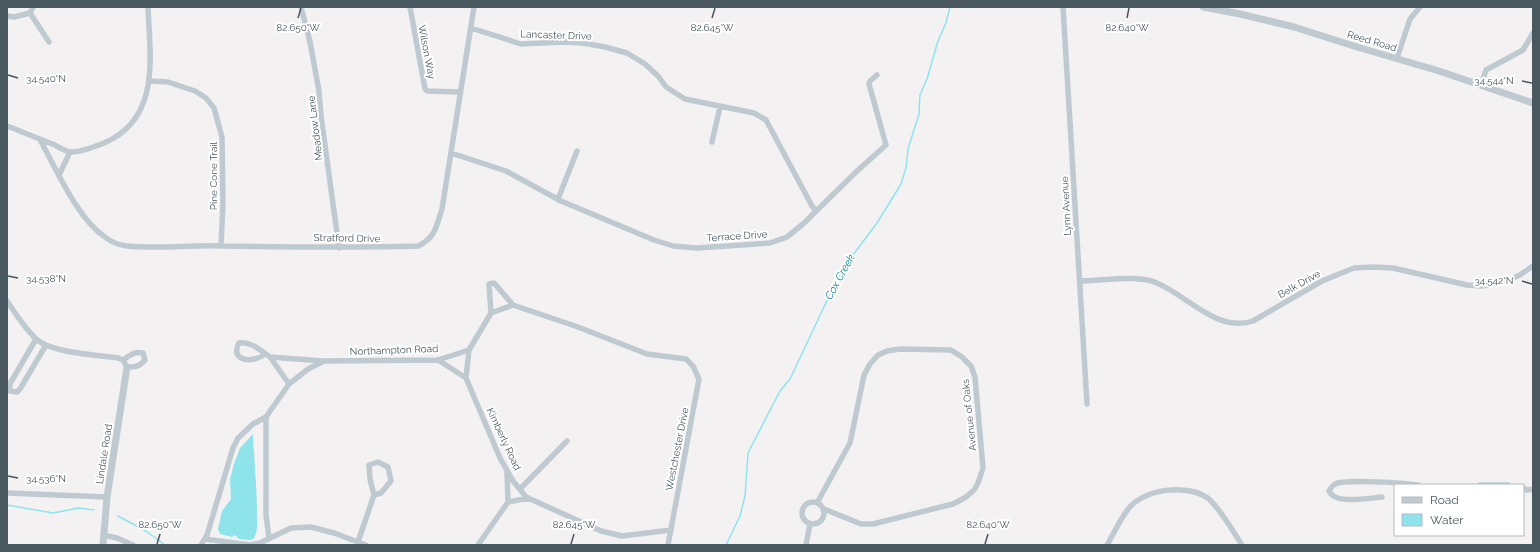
<svg xmlns="http://www.w3.org/2000/svg" width="1540" height="552" font-family="Raleway,sans-serif">
<style>
.water{fill:#8fe4ec}
.lines{fill:none;stroke-linecap:round;stroke-linejoin:round}
.stream{stroke:#8fe4ec;stroke-width:1.5}
.minor{stroke:#bfcad0;stroke-width:5.5}
.tertiary{stroke:#bfcad0;stroke-width:7}
.ticks{fill:none;stroke:#49575f;stroke-width:1.5}
.labels{text-anchor:middle;dominant-baseline:central;stroke-width:4;stroke-linejoin:round;paint-order:stroke}
.street-label{font-size:10px;fill:#49575f;stroke:#fff}
.water-label{font-size:11px;font-style:italic;fill:#0f828e;stroke:#fff}
.ticks-label{font-size:10px;text-anchor:middle;fill:#49575f;stroke:#fff;stroke-width:4;stroke-linejoin:round;paint-order:stroke}
</style>
<rect width="100%" height="100%" fill="#f3f1f1"/>
<!-- water -->
<path class="water" d="M253 434C254 460 257 487 257 514 257 521 258 530 255 536 254 539 253 539 250 540L239 539 235 535 232 537 220 534 218 529 222 511 231 499 230 479 234 464 240 448Z"/>
<g class="lines">
<!-- stream -->
<path class="stream" d="M7 505 53 513 79 508 94 510
M118 516 146 531 165 545
M726 545 740 516 745 496 748 453 780 391 790 379 832 290 850 259 877 223 901 184 906 168 908 149 919 114 920 95 927 79 938 41 946 23 950 7"/>
<!-- minor -->
<path class="minor" d="M301 7 310 42 319 91 321 116 339 248
M410 7 425 89 427 91 460 92
M1063 7 1087 404
M30 13 49 42
M7 16 14 17 30 13 33 7
M471 28 521 44 565 42 583 43 605 47 627 53 645 64 658 76 666 87 685 99 754 113 766 120 812 206 816 211
M1397 58 1410 19 1420 7
M150 81 168 82 195 91 206 98 214 108 222 137 223 204 221 246
M1481 85 1486 70 1523 50 1533 33
M7 126C23 132 39 139 55 145 60 148 66 152 72 152 82 152 94 147 104 143 161 119 150 57 148 7
M40 140C56 168 78 220 105 237 111 242 119 245 127 246 158 249 190 245 221 246 287 247 352 248 418 246 436 237 436 227 442 209L474 7
M712 142 720 107
M451 153 506 171 561 201 654 240 673 246 697 248 770 243 787 237 803 224 856 172 886 145 869 84 870 81 877 75
M59 175 70 152
M558 199 577 151
M1080 281C1102 281 1138 274 1157 283 1188 296 1217 333 1253 321L1322 281 1354 268 1374 267 1393 268 1467 285 1482 286 1506 281 1520 275 1533 266
M7 301C15 313 24 327 35 338 50 353 97 355 118 358L123 360 127 367C135 367 139 367 145 360L143 353C135 351 130 355 123 360
M491 313 489 284 494 283 513 305
M36 339 11 382 9 388 10 391 17 392 20 389 46 345
M469 350 466 378 500 458 513 481 526 497 601 531 622 536 671 530
M265 354C253 364 229 361 239 343 251 341 261 351 270 357
M438 360 466 378
M289 384 270 357 323 361
M266 417V515L269 538
M378 462 388 467 391 481 381 493 374 495 370 479 369 465Z
M507 473 508 502
M1480 485H1508
M1523 488 1527 490 1533 489
M520 489 567 441
M7 493 107 497
M1382 497C1369 498 1335 505 1329 491 1330 489 1332 486 1335 484 1344 479 1406 483 1418 485
M802 513a11 11 0 1 1 22 0a11 11 0 1 1-22 0Z
M817 503 850 443 864 375 870 364 878 355 887 351 900 349 951 350 962 357 971 366 975 377 983 468 978 483 974 490 966 497 953 504 873 524H861L824 509
M103 535 117 538 133 545
M205 539 250 545 260 543 291 528 311 527 334 533 366 545
M358 542 374 495
M201 545 207 535 233 448 238 438 253 424 266 417 289 384 308 369 324 361 438 360 469 350 491 313 513 305 578 327 647 354 686 359 693 366 699 379 668 545
M478 545 508 502 529 498
M806 545 810 524
M1107 545C1114 533 1120 519 1129 508 1145 488 1191 483 1210 500 1223 513 1232 530 1242 545"/>
<!-- tertiary -->
<path class="tertiary" d="M1203 7 1240 14 1294 27 1357 47 1439 71 1533 103
M103 545 107 497 127 367"/>
</g>
<!-- ticks -->
<path class="ticks" d="M298 18 301 8M712 18 715 8M1127 18 1129 8M8 75 18 78M1522 81 1532 83M8 276 18 278M1522 281 1532 284M8 476 18 478M157 544 160 534M571 544 574 534M985 544 988 534"/>
<g class="labels">
<!-- street labels -->
<g class="street-label">
<text transform="translate(556 35) rotate(2)">Lancaster Drive</text>
<text transform="translate(1372 41) rotate(16)">Reed Road</text>
<text transform="translate(427 52) rotate(79)">Wilson Way</text>
<text transform="translate(315 128) rotate(-97)">Meadow Lane</text>
<text transform="translate(213 176) rotate(-90)">Pine Cone Trail</text>
<text transform="translate(1066 206) rotate(-93)">Lynn Avenue</text>
<text transform="translate(737 236) rotate(-4)">Terrace Drive</text>
<text transform="translate(347 238) rotate(1)">Stratford Drive</text>
<text transform="translate(1299 284) rotate(-29)">Belk Drive</text>
<text transform="translate(394 350) rotate(-2)">Northampton Road</text>
<text transform="translate(969 415) rotate(-96)">Avenue of Oaks</text>
<text transform="translate(504 439) rotate(65)">Kimberly Road</text>
<text transform="translate(677 449) rotate(-79)">Westchester Drive</text>
<text transform="translate(104 454) rotate(-81)">Lindale Road</text>
</g>
<!-- water labels -->
<g class="water-label">
<text transform="translate(840 277) rotate(-61)">Cox Creek</text>
</g>
</g>
<g class="ticks-label">
<text x="298" y="31">82.650°W</text>
<text x="712" y="31">82.645°W</text>
<text x="1127" y="31">82.640°W</text>
<text x="46" y="82">34.540°N</text>
<text x="1494" y="84">34.544°N</text>
<text x="46" y="282">34.538°N</text>
<text x="1494" y="284">34.542°N</text>
<text x="46" y="482">34.536°N</text>
<text x="160" y="528">82.650°W</text>
<text x="574" y="528">82.645°W</text>
<text x="988" y="528">82.640°W</text>
</g>
<!-- border -->
<rect width="1540" height="552" fill="none" stroke="#49575f" stroke-width="16"/>
<!-- legend -->
<rect x="1394" y="484" width="130" height="52" fill="#ffffff" stroke="#b6bcbf"/>
<rect x="1402" y="497" width="20" height="6" fill="#bfcad0" stroke="#b6bcbf"/>
<text x="1430" y="504" font-size="12" fill="#49575f">Road</text>
<rect x="1402" y="514" width="20" height="12" fill="#8fe4ec" stroke="#b6bcbf"/>
<text x="1430" y="524" font-size="12" fill="#49575f">Water</text>
</svg>
